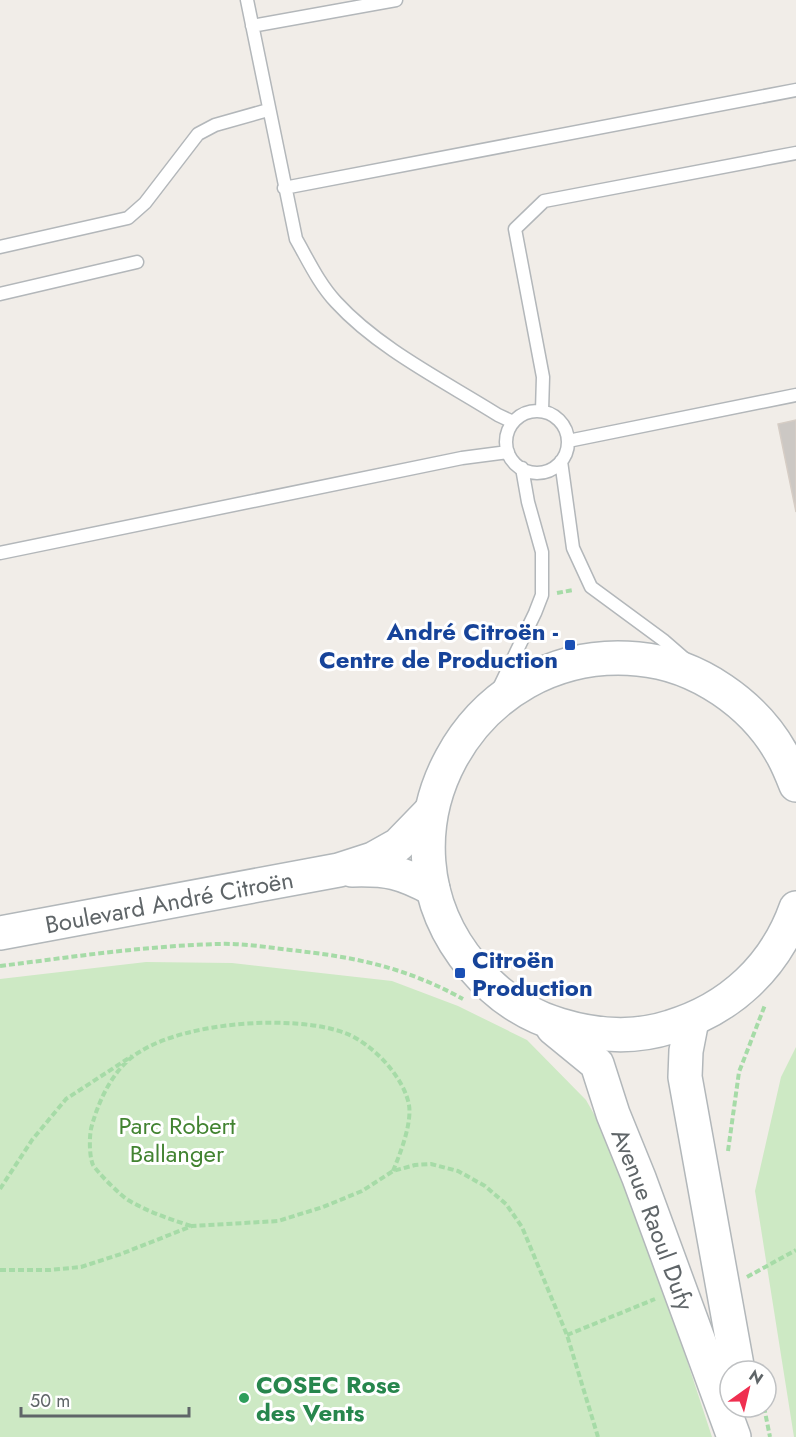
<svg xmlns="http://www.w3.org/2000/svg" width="796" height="1437" font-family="Jost,sans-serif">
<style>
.green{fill:#cde9c4}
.building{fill:#ccc8c4;stroke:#d6cdc5;stroke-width:1.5}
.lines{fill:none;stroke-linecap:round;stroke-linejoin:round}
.lane-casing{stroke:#b3b7ba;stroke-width:15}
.secondary-casing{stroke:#b2b7ba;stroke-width:36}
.path{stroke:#a6dba7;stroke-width:4;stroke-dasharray:6 3;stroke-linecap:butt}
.lane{stroke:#fff;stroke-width:12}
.secondary{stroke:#fff;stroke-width:33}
.transit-dot{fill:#1a4fb4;stroke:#fff;stroke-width:2}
.leisure-dot{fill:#2e9e5b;stroke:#fff;stroke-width:2}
.labels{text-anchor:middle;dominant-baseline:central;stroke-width:6;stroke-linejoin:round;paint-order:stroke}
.transit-label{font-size:24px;font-weight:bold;fill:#164399;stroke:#fff;text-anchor:end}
.street-label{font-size:24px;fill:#5f6568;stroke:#fff}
.park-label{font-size:24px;fill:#428331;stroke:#fff}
.leisure-label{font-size:24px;font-weight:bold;fill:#27864d;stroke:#fff;text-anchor:start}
</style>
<rect width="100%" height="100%" fill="#f1ede8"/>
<!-- green -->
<path class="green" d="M146 962 232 963 392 981 458 1006 527 1040 586 1100 623 1165 712 1437H0V979Z
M796 1047V1437H794L755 1191 781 1077Z"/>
<!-- building -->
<path class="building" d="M796 420V512L778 424Z"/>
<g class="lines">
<defs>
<path id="lane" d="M247 0 296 239C308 260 319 284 336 302 379 349 444 381 498 415L513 422
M252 26 396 0
M284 188 796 90
M0 247 128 218 145 203 198 134 215 125 268 110
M0 294 137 262
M542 411 543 377 515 229 544 201 796 153
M506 442a31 31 0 1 1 62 0a31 31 0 1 1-62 0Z
M568 441 796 395
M561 461 573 548 591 587 663 640 686 660
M0 553 462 458 508 452
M497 692 535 613 542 595V552L528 502 522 468"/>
<g id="secondary">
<path d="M796 785C792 775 788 765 783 756 755 704 697 664 638 659 470 643 363 837 473 967 496 994 525 1015 560 1025 596 1036 633 1039 670 1027 730 1009 775 967 796 908"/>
<path d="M352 870C388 869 401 872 433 889"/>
<path id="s1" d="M0 933 339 870 373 859 398 845 431 811"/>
<path d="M692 1020 686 1051 685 1077 738 1371"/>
<path id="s2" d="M553 1028 597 1064 613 1114 639 1178 734 1437"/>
</g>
</defs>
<!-- lane casing -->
<use href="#lane" class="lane-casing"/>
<!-- secondary casing -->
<use href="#secondary" class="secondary-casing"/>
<!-- path -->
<path class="path" d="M557 593 573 590
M0 966C72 957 144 946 217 944 241 943 266 947 290 950 355 957 405 967 463 999
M728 1151 739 1072 765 1005
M0 1189 32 1140 66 1099 132 1056
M191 1226C170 1219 148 1212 128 1200 120 1195 98 1173 93 1165 89 1156 89 1134 92 1125 100 1097 115 1066 141 1051 188 1022 294 1014 345 1033 372 1043 404 1077 409 1105 412 1124 400 1154 393 1171
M0 1270H50L81 1267 121 1254 192 1226 278 1221 323 1207 362 1191 393 1171 415 1165 431 1164 458 1171 485 1186 506 1204 522 1227 567 1335 598 1437
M747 1277 796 1250
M567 1335 655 1299
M764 1407 770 1437"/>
<!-- lane -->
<use href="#lane" class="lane"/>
<!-- secondary -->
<use href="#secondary" class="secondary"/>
</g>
<!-- markers -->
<g class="transit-dot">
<rect x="564" y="639" width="12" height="12" rx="3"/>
<rect x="454" y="967" width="12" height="12" rx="3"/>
</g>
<circle class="leisure-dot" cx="244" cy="1398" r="6"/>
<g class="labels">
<!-- transit labels -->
<g class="transit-label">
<text x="558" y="631">André Citroën -<tspan x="558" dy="28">Centre de Production</tspan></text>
<text x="472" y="959" text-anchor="start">Citroën<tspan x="472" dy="28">Production</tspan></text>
</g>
<!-- street labels -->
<g class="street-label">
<text stroke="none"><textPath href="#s1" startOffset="172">Boulevard André Citroën</textPath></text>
<text stroke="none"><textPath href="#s2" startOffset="222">Avenue Raoul Dufy</textPath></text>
</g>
<!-- park labels -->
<g class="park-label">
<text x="177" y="1125">Parc Robert<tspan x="177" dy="28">Ballanger</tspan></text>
</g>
<!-- leisure labels -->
<g class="leisure-label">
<text x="256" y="1384">COSEC Rose<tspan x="256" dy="28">des Vents</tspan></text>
</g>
</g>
<!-- north arrow -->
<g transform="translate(748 1389) rotate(34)"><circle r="28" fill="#ffffff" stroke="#bfc1c3" stroke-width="1.5"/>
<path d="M0-4.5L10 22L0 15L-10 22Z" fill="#ef2f50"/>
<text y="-9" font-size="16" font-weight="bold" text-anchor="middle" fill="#5f6568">N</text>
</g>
<!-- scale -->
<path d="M21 1407v9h168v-9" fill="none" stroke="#5f6568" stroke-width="3"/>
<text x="30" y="1407" font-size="18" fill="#5f6568" stroke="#ffffff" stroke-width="4.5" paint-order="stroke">50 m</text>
</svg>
